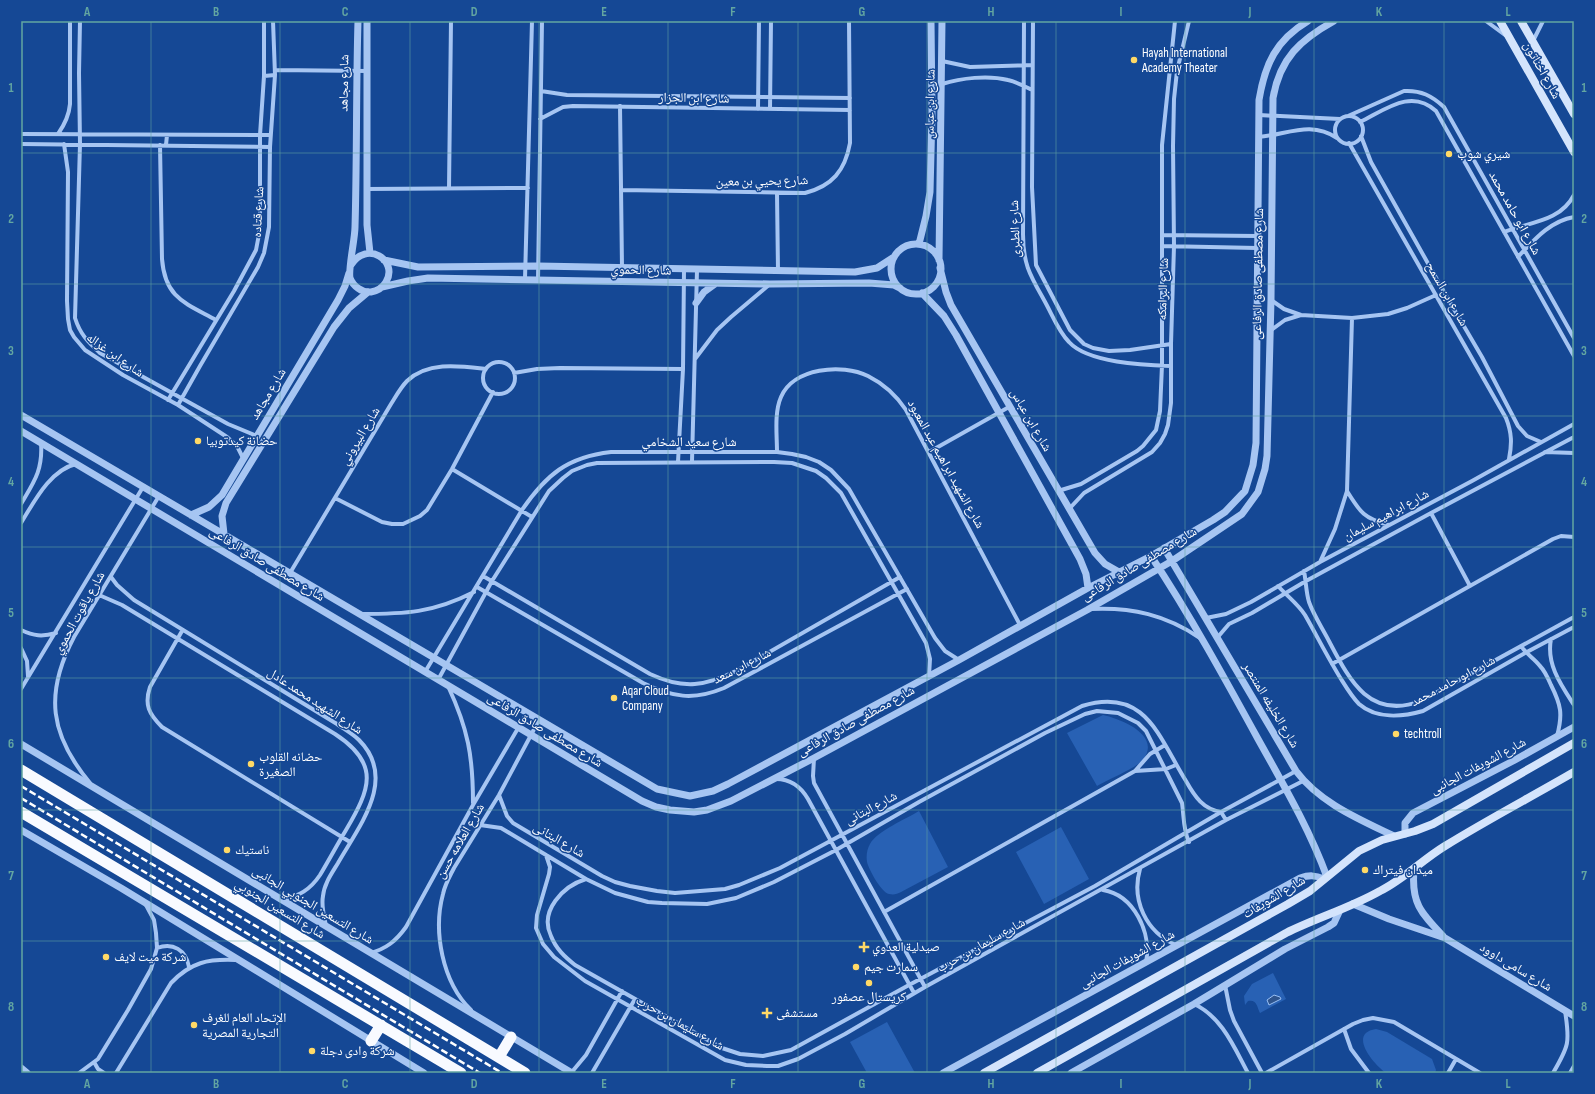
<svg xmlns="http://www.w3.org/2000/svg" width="1595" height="1094" font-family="'Sofia Sans Condensed','Noto Naskh Arabic',sans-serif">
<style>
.green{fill:#2861b4}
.water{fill:#2e548d;stroke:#98bff4}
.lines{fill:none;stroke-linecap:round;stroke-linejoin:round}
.minor{stroke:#a6c5f2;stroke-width:4}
.tertiary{stroke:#a6c5f2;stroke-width:7}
.secondary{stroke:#d4e4fc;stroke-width:8}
.trunk{stroke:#f8faff;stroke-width:11}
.rail{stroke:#fff;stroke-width:2.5;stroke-dasharray:7 3;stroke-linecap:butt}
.grid{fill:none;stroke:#63a6a1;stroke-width:1;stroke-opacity:0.55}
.poi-dot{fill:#ffd966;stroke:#154895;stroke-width:1.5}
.labels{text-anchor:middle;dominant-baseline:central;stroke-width:3;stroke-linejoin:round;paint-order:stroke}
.poi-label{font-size:13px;fill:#fff;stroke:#154895;text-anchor:start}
.street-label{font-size:13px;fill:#fff;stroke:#154895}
.neatline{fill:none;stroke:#63a6a1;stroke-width:1.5}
.grid-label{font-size:13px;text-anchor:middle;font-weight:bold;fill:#63a6a1}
</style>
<rect width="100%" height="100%" fill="#154895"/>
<!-- green -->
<path class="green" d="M1103 715C1121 719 1162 735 1143 760 1136 768 1107 780 1097 786L1067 733Z
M919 811 948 867 901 892C897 894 894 895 889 894 881 892 869 870 867 862 866 856 867 849 870 844 877 831 906 819 919 811Z
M1061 827 1089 879 1044 904 1016 852Z
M1273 973 1286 999 1260 1013C1257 1007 1257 999 1248 1001L1245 1005 1244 996 1252 984Z
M887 1022 915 1073H867L850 1042Z
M1376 1029 1387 1032 1432 1059 1436 1070 1435 1073H1386C1374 1065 1347 1033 1376 1029Z"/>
<!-- water -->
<path class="water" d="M1274 995 1280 997 1281 999 1269 1005 1267 1000Z"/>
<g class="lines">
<!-- minor -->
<path class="minor" d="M80 21 79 73 80 144 75 318C80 334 88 342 100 353L228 424 257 436
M1024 21 1023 234C1023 264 1030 275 1044 300 1052 314 1058 331 1069 342 1088 363 1144 365 1171 366
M1033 21 1032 187 1036 265 1070 330 1084 344 1093 348 1109 351 1130 350 1171 344
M1486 21 1505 35
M1533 41 1543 21
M942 61 970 67 1032 65
M275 70 367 71
M264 76 275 75
M942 84C961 78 988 75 1008 80 1017 82 1024 86 1032 90
M541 91 567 95 850 98
M620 106 622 268
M758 109 759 21
M770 109 771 21
M1259 115 1340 119
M1348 116 1404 91C1421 90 1432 96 1444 107L1574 338
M1335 130a14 14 0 1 1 28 0a14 14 0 1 1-28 0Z
M540 119 563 107 573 106 850 110
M1360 122C1385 110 1411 88 1436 111L1574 356
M21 134 270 135
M58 134C65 124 69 116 70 104V21
M1361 136 1371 162 1448 299 1482 357 1518 426 1527 436 1541 442
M1258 137C1287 135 1310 120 1337 138
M1349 143 1506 418C1512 433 1512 444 1509 459
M21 144 270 147
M64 144 68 172 67 301 68 319 70 330 74 337 85 350 123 375 178 405 227 437 237 446 243 458
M160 145 162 259C165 298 185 303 216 320
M166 145 167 135
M449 188 451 21
M367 189 528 188
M621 190 805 193C832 186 845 171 850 143L849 21
M777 193 778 271
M1504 232C1529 222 1560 222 1574 195
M1162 235 1257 236
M1162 246 1257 248
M1518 257C1534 240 1550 221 1574 217
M525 279 532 21
M538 280 542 21
M1271 300 1284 309 1301 315 1352 318 1388 314 1407 308 1436 295
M1270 331 1285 320 1301 315
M695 359 717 330 731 317 770 284
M483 378a16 16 0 1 1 32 0a16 16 0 1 1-32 0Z
M514 373 537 369 560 368 683 369
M168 400 234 291 256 250 260 229V135L264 76V21
M178 405 200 366 258 267 264 253 269 227 270 147 275 75 273 21
M777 452C777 435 774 413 781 397 793 368 842 363 868 376 884 384 896 395 906 410L1020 625
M929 452 1009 407
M1545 452 1574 453
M692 461 697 270
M678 462 683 369 684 270
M452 469 532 517
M1058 491 1081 484 1137 451 1143 446 1156 430 1160 411 1162 365V145L1175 21
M1347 491C1360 512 1364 519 1389 525
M335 498 382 522 392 524H403L420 516 427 510 452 469 493 392
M21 504C34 482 43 470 41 443
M1069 509 1084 493 1152 452 1160 443 1165 434 1168 425 1171 403V344L1174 246 1173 146 1174 99 1177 71 1189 21
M1431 513 1470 586
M21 523C34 502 50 470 76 464
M1320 562 1335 529 1347 491 1352 318
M1304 571C1306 581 1306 592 1309 602 1314 616 1323 629 1330 643 1350 681 1370 720 1421 701L1574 617
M290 573 391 404C396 396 401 387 407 381 428 361 460 366 486 369
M483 576 650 674C684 690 706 686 738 670L900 577
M111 577 117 585 134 600 337 724C344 729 353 734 359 740 398 779 359 826 338 863 332 873 324 884 323 896 321 906 324 916 326 926
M1278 586C1287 596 1298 604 1305 615 1317 636 1328 658 1341 679 1346 687 1352 697 1359 704 1376 719 1402 717 1423 711L1525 653 1574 627
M477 587 643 683C672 697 693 701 724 688L907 589
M99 595 122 605 335 734C381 764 370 789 346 830 337 845 329 860 320 875 310 890 299 896 282 900
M1091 609C1132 607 1166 615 1200 638
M360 614C405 614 433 613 474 592
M1206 618 1226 614 1251 602 1320 562 1472 481 1574 424
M21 630C34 636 42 637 56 633
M182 631 150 687C144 705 149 714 162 727L350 842
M1217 638 1229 624 1252 613 1306 581 1431 513 1574 437
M1551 639C1546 664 1561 685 1574 705
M1521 646C1526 654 1534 658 1540 666 1545 671 1548 678 1551 685 1561 705 1563 714 1557 736
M21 648 27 661 28 676
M1332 664 1553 539 1561 536 1574 537
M425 672 522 510C546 475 567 457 611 452H777L792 454 806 457 819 462 831 470 849 489 935 638 945 651 959 660
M438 680 492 581 549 491 563 478 572 471 587 465 597 463 774 462 792 463 816 471 826 478 841 493 926 643 930 659 929 676
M448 686C468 729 473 756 473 803
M21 689 143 487
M814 758 813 776 814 783 925 987
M1135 771 1166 769 1176 765
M776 779C791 779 801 787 808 799L914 993
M90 783C50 735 44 694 74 637L159 496
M499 795 507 816 513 823 602 876 615 882 630 886 657 891 675 893 725 889 739 885 780 868 1082 706C1146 686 1159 738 1186 781 1195 797 1203 809 1221 812L1226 820
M480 825 501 828 586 879 615 893 648 902 662 903 707 904 736 898 774 882 836 850 919 802 1045 733 1085 714 1097 711 1118 713 1138 723 1146 731 1182 803C1184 816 1183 830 1189 842
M546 855 550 867 549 874 537 915 536 928 543 944 554 957 585 981 725 1060 746 1065 767 1066H778L798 1059 845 1034 925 987 1226 820 1303 781
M1140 869C1131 900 1146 932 1176 945
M586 879C563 886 539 911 551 936 556 949 565 957 575 965L722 1048 740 1054 763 1056 791 1050 909 985 1095 886 1221 812 1296 771
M1103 890C1134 895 1152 933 1146 962
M884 912 1135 771 1150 754 1165 745
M157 948C173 942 186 950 189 967
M370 953C386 949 396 941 406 927L473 805 527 713
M1225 985 1230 1010 1234 1021 1262 1073
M1194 1004C1222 1017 1234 1047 1248 1073
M471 1010C442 982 433 931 443 894 445 884 450 876 454 868L499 795 539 720
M1344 1029 1351 1049 1369 1073
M94 1062 98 1069 104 1073
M79 1073 98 1059 128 1010 151 969 157 948 156 933 154 920 146 905
M116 1073 171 983C191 962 208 959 235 960
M571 1073 586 1055 622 991
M592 1073 635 999
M1266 1073 1353 1024 1363 1020 1373 1018 1394 1022 1480 1073
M1448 1073 1456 1059
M1553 1073C1569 1046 1570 1042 1565 1011
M1570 1073 1574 1066"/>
<!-- tertiary -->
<path class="tertiary" d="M367 21V225L370 253
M919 244 926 216 930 192 932 113 931 21
M891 269a25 25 0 1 1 50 0a25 25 0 1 1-50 0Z
M384 260 418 267 538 266 855 272 877 268 894 257
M939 260 942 21
M351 265C366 240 399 260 386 282 383 287 377 291 371 292 362 293 353 286 350 278 348 269 355 239 355 227 357 158 356 90 358 21
M940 268 946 292 951 305 1095 553 1105 564 1119 572
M382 287 408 281 428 278 770 284 869 283 894 285 900 288
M922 293 944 316 956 335 1080 559 1086 574 1088 588
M696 303 704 292 715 284
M21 415 657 789 690 796 713 791 728 784 959 660 1088 588 1151 556 1213 520 1225 512 1245 491 1253 465 1256 443 1259 100C1265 64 1276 40 1308 21
M21 431 642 801 656 807 670 810 694 812 707 810 731 801 814 758 1087 610 1172 561 1242 514 1258 492 1265 469 1267 456 1271 300 1273 98C1280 58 1300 40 1334 21
M191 515 209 507 222 495 338 300 345 286 349 273
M224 534 222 516 226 503 334 327 349 308 368 292
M1164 548 1296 771C1320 803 1359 819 1394 836
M1151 556C1190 615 1224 677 1258 739 1283 784 1309 828 1327 877
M21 744 572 1073
M21 830 121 888 424 1073
M1405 834V823L1413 813 1513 761 1574 727
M1414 870C1411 903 1421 913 1443 936
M1353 904 1389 919 1445 938 1574 1016
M21 1068 27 1073
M943 1073 1300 878C1309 875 1315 875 1324 879
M1071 1073 1194 1004 1285 949 1328 927 1334 923 1340 910"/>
<!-- secondary -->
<path class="secondary" d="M1500 21 1574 152
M1521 21 1574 114
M984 1073 1288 904 1310 891 1359 851 1382 840 1415 831 1433 824 1574 743
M1037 1073 1286 933C1316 918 1350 908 1380 891 1404 879 1422 860 1445 846 1487 820 1531 797 1574 772"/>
<!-- trunk -->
<path class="trunk" d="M21 770 525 1073
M21 812 461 1073
M371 1041 381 1025
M499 1057 511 1037"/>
<!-- rail -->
<path class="rail" d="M21 786 502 1073
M21 798 480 1073"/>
</g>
<!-- grid -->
<path class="grid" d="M151 21V1073M280 21V1073M410 21V1073M539 21V1073M668 21V1073M798 21V1073M927 21V1073M1056 21V1073M1185 21V1073M1314 21V1073M1444 21V1073M21 153H1574M21 284H1574M21 416H1574M21 547H1574M21 678H1574M21 810H1574M21 941H1574"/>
<!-- markers -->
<g class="poi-dot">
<circle cx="1134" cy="60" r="4"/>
<circle cx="1449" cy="154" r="4"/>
<circle cx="198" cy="441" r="4"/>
<circle cx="614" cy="698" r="4"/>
<circle cx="1396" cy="734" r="4"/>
<circle cx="251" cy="764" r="4"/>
<circle cx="227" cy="850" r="4"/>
<circle cx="1365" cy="870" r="4"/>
<path d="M862 941h4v4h4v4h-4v4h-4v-4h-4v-4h4z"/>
<circle cx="106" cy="957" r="4"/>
<circle cx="856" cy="967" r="4"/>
<circle cx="869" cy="983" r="4"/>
<path d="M765 1007h4v4h4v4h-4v4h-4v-4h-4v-4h4z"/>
<circle cx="194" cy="1025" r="4"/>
<circle cx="312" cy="1051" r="4"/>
</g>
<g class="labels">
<!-- poi labels -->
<g class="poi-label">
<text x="1142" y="53">Hayah International<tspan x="1142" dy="15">Academy Theater</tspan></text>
<text x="1457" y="154">شيري شوب</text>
<text x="206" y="441">حضانة كيدتوبيا</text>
<text x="622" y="691">Aqar Cloud<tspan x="622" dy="15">Company</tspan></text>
<text x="1404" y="734">techtroll</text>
<text x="259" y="757">حضانه القلوب<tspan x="259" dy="15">الصغيرة</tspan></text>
<text x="235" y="850">ناستيك</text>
<text x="1373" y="870">ميدان فيتراك</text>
<text x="872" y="947">صيدلية العدوي</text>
<text x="114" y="957">شركة ميت لايف</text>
<text x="864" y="967">سمارت جيم</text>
<text x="869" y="997" text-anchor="middle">كريستال عصفور</text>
<text x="776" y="1013">مستشفى</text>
<text x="202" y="1018">الإتحاد العام للغرف<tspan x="202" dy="15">التجارية المصرية</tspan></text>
<text x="320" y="1051">شركة وادى دجلة</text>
</g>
<!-- street labels -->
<g class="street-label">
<text transform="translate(1542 70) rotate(61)">شارع اخناتون</text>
<text transform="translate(344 83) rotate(-89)">شارع مجاهد</text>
<text transform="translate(694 98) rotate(1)">شارع ابن الجزار</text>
<text transform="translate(930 104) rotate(-89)">شارع ابن عباس</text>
<text transform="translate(762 181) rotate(-1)">شارع يحيي بن معين</text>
<text transform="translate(258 212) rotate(-87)">شارع قتاده</text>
<text transform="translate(1515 213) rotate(61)">شارع ابو حامد محمد</text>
<text transform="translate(1015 229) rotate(-92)">شارع الطبرى</text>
<text transform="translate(641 270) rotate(1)">شارع الحموي</text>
<text transform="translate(1258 274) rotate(-89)">شارع مصطفى صادق الرفاعى</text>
<text transform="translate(1163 289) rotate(-88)">شارع البرامكه</text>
<text transform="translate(1447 294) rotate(60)">شارع ابن السمح</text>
<text transform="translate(115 355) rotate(35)">شارع ابن غزاله</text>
<text transform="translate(268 394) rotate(-59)">شارع مجاهد</text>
<text transform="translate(1031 420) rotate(60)">شارع ابن عباس</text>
<text transform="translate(360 436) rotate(-59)">شارع البيروني</text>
<text x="689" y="442">شارع سعيد الشخامي</text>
<text transform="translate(946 464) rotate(61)">شارع الشهيد ابراهيم عبد المعبود</text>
<text transform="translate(1386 515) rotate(-28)">شارع ابراهيم سليمان</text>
<text transform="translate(267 564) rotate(31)">شارع مصطفى صادق الرفاعى</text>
<text transform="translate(1139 564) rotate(-31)">شارع مصطفى صادق الرفاعى</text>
<text transform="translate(79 613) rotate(-61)">شارع ياقوت الحموي</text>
<text transform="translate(742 666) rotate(-27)">شارع ابن سعد</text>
<text transform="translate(1453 681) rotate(-28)">شارع ابو حامد محمد</text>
<text transform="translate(315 701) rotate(33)">شارع الشهيد محمد عادل</text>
<text transform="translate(1271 705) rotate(59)">شارع الخليفه المنتصر</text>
<text transform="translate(856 721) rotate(-29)">شارع مصطفى صادق الرفاعى</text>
<text transform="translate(545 730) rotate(31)">شارع مصطفى صادق الرفاعى</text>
<text transform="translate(1478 766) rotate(-28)">شارع الشويفات الجانبى</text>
<text transform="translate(871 808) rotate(-28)">شارع البتانى</text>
<text transform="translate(559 840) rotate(30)">شارع البتانى</text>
<text transform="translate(460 841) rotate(-60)">شارع العلامه حسن</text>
<text transform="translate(1274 897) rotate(-31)">شارع الشويفات</text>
<text transform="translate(313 905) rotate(31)">شارع التسعين الجنوبي الجانبى</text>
<text transform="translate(280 909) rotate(31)">شارع التسعين الجنوبي</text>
<text transform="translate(981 945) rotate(-29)">شارع سليمان بن حرب</text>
<text transform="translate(1127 959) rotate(-29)">شارع الشويفات الجانبى</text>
<text transform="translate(1516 967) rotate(31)">شارع سامى داوود</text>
<text transform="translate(680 1023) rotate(29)">شارع سليمان بن حرب</text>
</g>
</g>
<!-- border -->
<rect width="1595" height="1094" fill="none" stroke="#154895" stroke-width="44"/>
<rect x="22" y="22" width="1551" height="1050" class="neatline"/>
<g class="grid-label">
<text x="87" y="16">A</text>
<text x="216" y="16">B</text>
<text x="345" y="16">C</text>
<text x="474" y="16">D</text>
<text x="604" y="16">E</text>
<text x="733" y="16">F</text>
<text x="862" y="16">G</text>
<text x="991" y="16">H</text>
<text x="1121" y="16">I</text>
<text x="1250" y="16">J</text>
<text x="1379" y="16">K</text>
<text x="1508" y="16">L</text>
<text x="11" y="92">1</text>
<text x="1584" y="92">1</text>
<text x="11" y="223">2</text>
<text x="1584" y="223">2</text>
<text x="11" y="355">3</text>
<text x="1584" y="355">3</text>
<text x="11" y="486">4</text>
<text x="1584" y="486">4</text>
<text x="11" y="617">5</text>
<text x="1584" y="617">5</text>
<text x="11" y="748">6</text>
<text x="1584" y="748">6</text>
<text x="11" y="880">7</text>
<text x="1584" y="880">7</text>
<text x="11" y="1011">8</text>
<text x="1584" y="1011">8</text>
<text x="87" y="1088">A</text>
<text x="216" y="1088">B</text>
<text x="345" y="1088">C</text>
<text x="474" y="1088">D</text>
<text x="604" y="1088">E</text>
<text x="733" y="1088">F</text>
<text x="862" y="1088">G</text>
<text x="991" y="1088">H</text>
<text x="1121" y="1088">I</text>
<text x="1250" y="1088">J</text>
<text x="1379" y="1088">K</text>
<text x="1508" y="1088">L</text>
</g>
</svg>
